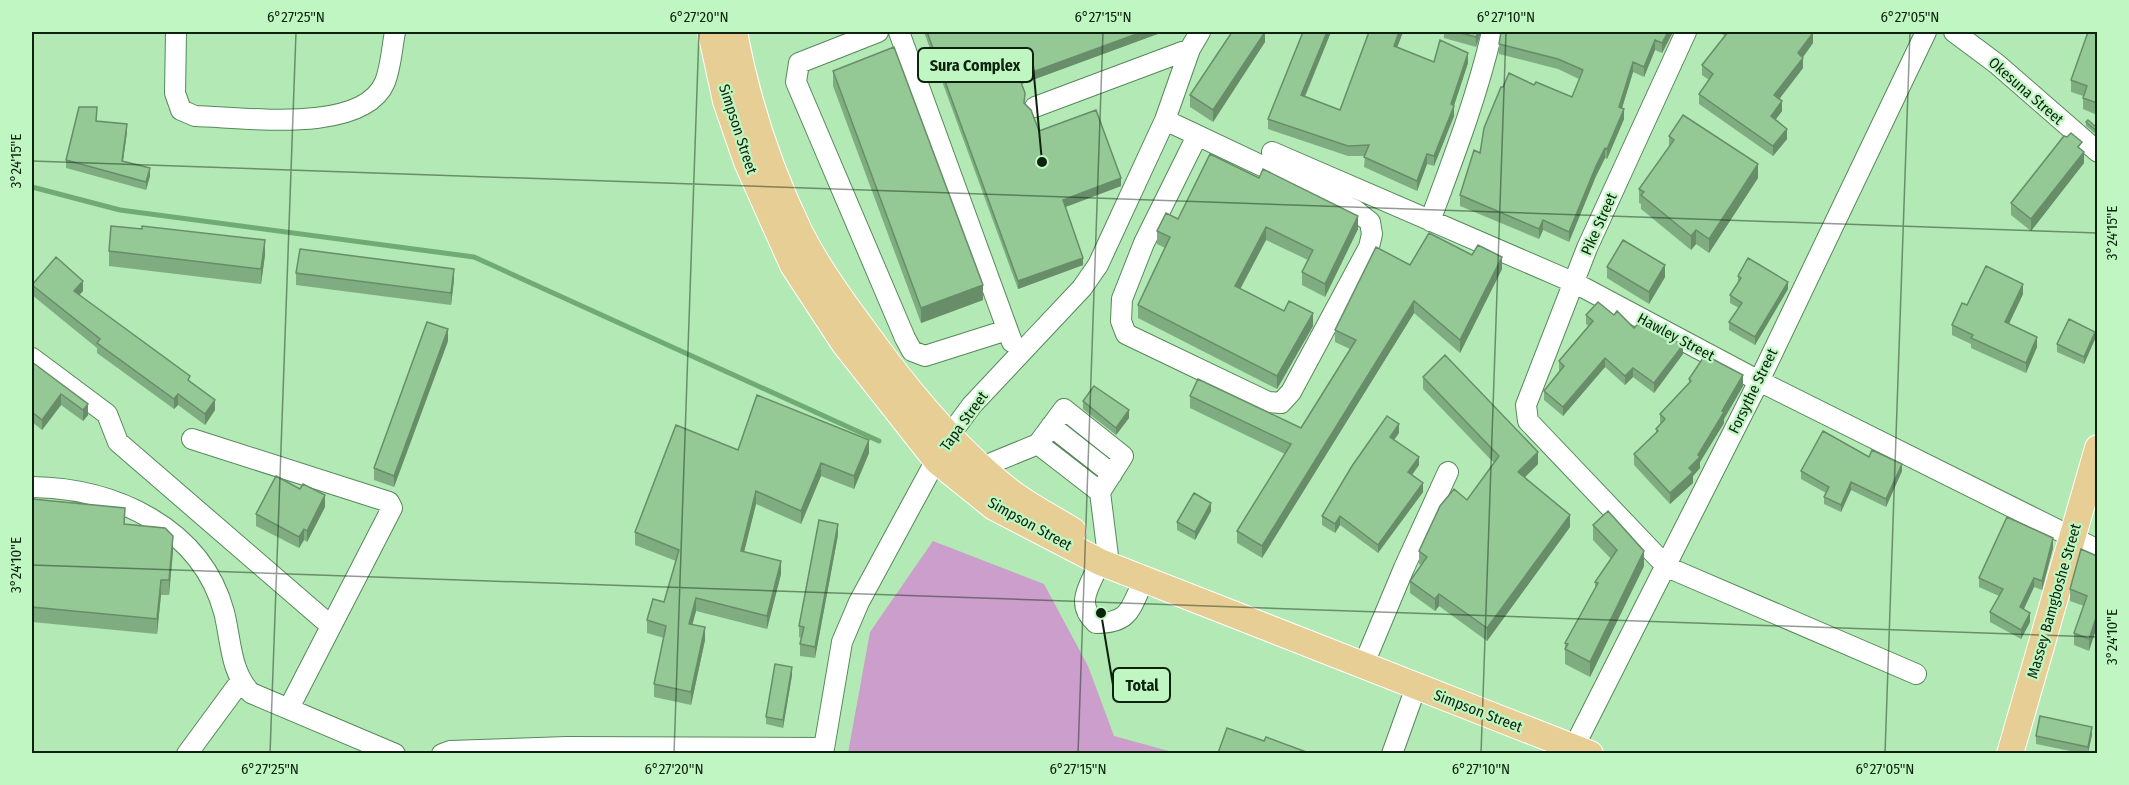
<svg xmlns="http://www.w3.org/2000/svg" width="2129" height="785" font-family="'Fira Sans Condensed',sans-serif">
<style>
.green{fill:#cb9ecc}
.lines{fill:none;stroke-linecap:round;stroke-linejoin:round}
.stream{stroke:#70ab74;stroke-width:5}
.minor-casing{stroke:#56895a;stroke-width:22}
.major-casing{stroke:#fff;stroke-width:28}
.minor{stroke:#fff;stroke-width:20}
.major{stroke:#e6ce94;stroke-width:26}
.wall{fill:#7fad81}
.shaded-wall{fill:#688d69}
.building{fill:#94c996;stroke:#688d69;stroke-width:1.5}
.ticks{fill:none;stroke:#0d220f;stroke-width:1.5;stroke-opacity:0.45}
.labels{text-anchor:middle;dominant-baseline:central;stroke-width:4.5;stroke-linejoin:round;paint-order:stroke}
.street-label{font-size:15px;fill:#0d220f;stroke:#bff6c2}
.leader{fill:none;stroke:#0d220f;stroke-width:2}
.callout-dot{fill:#0d220f;stroke:#bff6c2;stroke-width:2}
.callout{fill:#bff6c2;stroke:#0d220f;stroke-width:2}
.callout-label{font-size:16px;text-anchor:middle;font-weight:bold;fill:#0d220f}
.neatline{fill:none;stroke:#0d220f;stroke-width:2}
.ticks-label{font-size:15px;text-anchor:middle;fill:#0d220f}
</style>
<rect width="100%" height="100%" fill="#b2e9b5"/>
<!-- green -->
<path class="green" d="M933 541 1044 584 1088 666 1114 736 1176 753H848L870 632Z"/>
<g class="lines">
<!-- stream -->
<path class="stream" d="M32 187 120 210 474 257 879 441"/>
<defs>
<path id="minor" d="M176 32 175 93 181 110 195 116C243 117 363 135 385 82 391 67 392 47 395 32
M878 32 799 63 796 82 905 338 912 351 925 356 1007 330
M899 32 1012 342
M1686 32 1587 248 1526 405 1528 421 1667 567 1916 674
M1954 32 1997 64 2098 152
M1035 107 1190 49
M1165 120 1355 210 1370 222 1372 234 1369 247 1291 392 1281 403 1268 402 1126 334 1121 321 1122 299 1144 243 1197 136
M1272 152 1575 283 1759 381 2098 550
M1430 221C1453 159 1477 97 1492 32
M32 358 107 414 118 442 331 626
M1051 426 1112 474
M192 439 389 502 392 508 289 708
M1038 444 1064 409 1123 456 1100 492
M982 467 1038 444 1100 492 1108 556
M32 487C114 488 201 527 224 612 231 639 230 672 251 693L395 754
M1100 562C1090 586 1074 603 1096 623 1132 623 1130 607 1145 578
M1363 666 1404 568 1448 472
M1574 747 1759 381 1926 32
M187 754 240 682
M442 754 450 751 567 747 824 748
M823 754 842 642 859 602 949 436 972 405 1082 288 1098 265 1165 120 1190 49 1200 32
M1392 754 1416 687"/>
<path id="major" d="M711 32 726 101 747 162 793 265 844 343 937 461 994 507 1100 562 1590 754
M734 32C747 102 769 169 800 233 822 276 853 316 881 354 917 402 957 449 1004 487 1024 504 1051 517 1073 531
M2010 754 2098 448"/>
</defs>
<!-- minor casing -->
<use href="#minor" class="minor-casing"/>
<!-- major casing -->
<use href="#major" class="major-casing"/>
<!-- minor -->
<use href="#minor" class="minor"/>
<!-- major -->
<use href="#major" class="major"/>
</g>
<!-- wall -->
<path class="wall" d="M924 32H1163L1021 84 1024 104 1039 131 1121 186 1065 207 1083 265 1018 289Z
M1232 32H1267L1265 33V42L1213 122 1190 107V95Z
M1331 32 1305 97 1340 110 1369 32H1403L1397 47 1434 62 1468 63 1454 106V116L1434 166 1427 164 1417 191 1364 167 1365 156H1348L1268 129V119Z
M1444 32H1481L1476 47 1444 38Z
M1673 32 1662 53 1655 50 1644 77 1633 72 1622 108 1624 119 1607 159 1605 158 1596 176 1569 242 1543 230 1539 239 1460 206V195L1480 153 1503 87 1534 85 1572 97 1579 79 1558 69 1499 54V44Z
M1719 32H1813V43L1803 57V68L1779 99 1782 111 1775 120 1787 139 1773 156 1699 104V94L1709 80 1702 75V65L1725 36Z
M2097 32V115L2083 109V96L2071 92V80Z
M833 71 983 300 921 323 833 86Z
M97 121 127 132 123 161 150 176 146 190 66 168V160Z
M2086 122 2097 128V135L2086 126Z
M1669 136 1758 178 1709 253 1696 244 1691 250 1641 209V204L1639 203V189L1669 148Z
M2067 137 2082 150 2084 163 2031 231 2011 215V203Z
M1178 219 1358 229 1325 297 1302 285V272L1308 260 1266 240 1240 289 1313 326 1277 389 1138 318V305L1165 248 1157 244V231Z
M109 251 265 255 261 284 109 266Z
M1410 265 1502 269 1460 353 1414 313 1262 558 1237 543V531L1285 454 1190 408V396L1301 428 1350 349 1335 342V330Z
M1607 267 1665 277 1649 304 1607 278Z
M296 273 454 280 451 305 296 285Z
M1738 276 1788 289 1755 345 1729 330V322L1739 308 1730 303V295L1738 283Z
M32 284 83 291 79 295 190 381 215 410 205 425 178 405 174 409 97 353V348L32 295Z
M2023 294 2009 324 2037 347 2026 373 1971 348V344L1952 335V325L1967 305Z
M1586 315H1614L1683 354 1654 393 1633 377 1625 385 1605 367 1563 416 1544 400V391L1560 371H1559V361L1589 326 1586 324Z
M2095 339 2084 364 2057 352V344Z
M448 341 394 487 374 480V468Z
M32 362 88 415 83 421 61 405 42 430 32 422Z
M1423 377 1538 464 1525 477 1570 527 1487 641 1439 606 1435 611 1410 593V581L1421 565 1419 564V551L1467 500 1494 463 1423 389Z
M1689 379 1743 386 1724 419V423L1700 462V468L1693 476V483L1670 504 1634 465V454L1656 433V429L1660 425V414L1689 383Z
M1083 401 1129 418 1116 435 1083 409Z
M1399 433 1394 440 1419 465 1412 475 1423 492 1378 553 1340 525 1335 533 1322 525V516Z
M738 450 869 453 854 489 821 476 801 524 756 504 744 552 781 574 767 629 696 611 692 625 705 640 691 705 654 697V684L664 638 647 633V620L664 602 676 561 635 545V532Z
M1869 457 1902 471 1886 507 1851 490 1841 512 1824 504V497L1826 493 1801 479V471Z
M2097 494V513H2095V502Z
M32 499 125 525 173 551 169 595H161L157 634 32 622Z
M325 507 307 542 304 540 299 548 256 526V514Z
M1211 511 1195 540 1177 530V522Z
M1593 525 1644 566 1590 677 1565 664V643L1595 588V582L1611 559 1593 540Z
M838 535 815 658 800 656V644L801 638 799 637V626Z
M2053 548 2042 590 2034 587 2024 609 2030 622 2021 639 1990 622V612L1999 596 1979 587V578Z
M2097 556 2089 651 2074 645V633L2084 606 2070 601V589Z
M792 675 783 728 766 724V717Z
M2092 735 2088 753H2080L2036 744V736Z"/>
<!-- shaded-wall -->
<path class="shaded-wall" d="M1142 32H1163L1019 85V77Z
M1261 32H1267L1265 33V42L1213 122V110Z
M1327 32H1331L1301 105V95Z
M1399 32H1403L1394 56V46Z
M1478 32H1481L1476 47V37Z
M1668 32H1673L1662 53V43Z
M1813 33V43L1798 64V53Z
M1655 40V50L1644 77V67Z
M1468 53V63L1453 108 1454 106V116L1434 166V156Z
M1803 58V68L1774 106V95Z
M1633 62V72L1619 118V107Z
M1782 101V111L1771 126V116Z
M1624 109V119L1607 159V149Z
M127 124V132L122 168V161Z
M1787 129V139L1773 156V146Z
M1605 148V158L1596 176 1569 242V232L1596 166Z
M2084 152V163L2031 231V219Z
M1427 154V164L1417 191V181Z
M1758 164V178L1709 253V239Z
M150 168V176L146 190V182Z
M1121 178V186L1063 208V200Z
M1358 216V229L1325 297V284Z
M1543 220V230L1539 239V229Z
M1266 227V240L1235 299V286Z
M1696 230V244L1691 250V236Z
M265 240V255L261 284V269Z
M1502 257V269L1460 353V340Z
M1083 258V265L1018 289V281Z
M1665 265V277L1649 304V292Z
M454 269V280L451 305V293Z
M83 281V291L74 301V291Z
M1788 282V289L1755 345V337Z
M2023 284V294L2005 332V322Z
M983 285V300L921 323V308Z
M1414 301V313L1262 558V546Z
M1313 313V326L1277 389V376Z
M448 329V341L394 487V476Z
M2095 332V339L2084 364V357Z
M2037 337V347L2026 373V363Z
M1683 345V354L1654 393V383Z
M1605 358V367L1563 416V407Z
M1633 368V377L1625 385V376Z
M1743 375V386L1724 419V423L1700 462V468L1693 476V483L1670 504V493L1689 468 1698 455Z
M61 394V405L42 430V420Z
M178 394V405L174 409V399Z
M215 400V410L205 425V414Z
M88 404V415L83 421V410Z
M1129 410V418L1116 435V428Z
M1399 424V433L1390 445V437Z
M869 440V453L854 489V476Z
M1538 452V464L1518 484V472Z
M1419 457V465L1408 480V472Z
M821 463V476L801 524V511Z
M1902 464V471L1886 507V499Z
M1851 482V490L1841 512V505Z
M1423 483V492L1378 553V545Z
M756 491V504L741 564V551Z
M325 495V507L307 542V531Z
M1211 503V511L1195 540V532Z
M1570 515V527L1487 641V628Z
M1340 516V525L1335 533V524Z
M838 524V535L815 658V647Z
M304 529V540L299 548V537Z
M173 536V551L169 595V580Z
M2053 538V548L2042 590V581Z
M1644 551V566L1590 677V662Z
M781 561V574L767 629V616Z
M2034 578V587L2020 617V607Z
M161 580V595L157 634V619Z
M1439 594V606L1435 611V599Z
M696 598V611L689 637V624Z
M2030 613V622L2021 639V630Z
M2097 615V627L2089 651V639Z
M705 627V640L691 705V692Z
M792 667V675L783 728V720Z
M2092 727V735L2088 753V747Z"/>
<!-- building -->
<path class="building" d="M927 32H1142L1019 77 1025 93 1024 103 1031 110 1039 131 1096 110 1121 178 1063 200 1083 258 1018 281Z
M1232 32H1265L1213 110 1190 95Z
M1303 32H1327L1301 95 1340 110 1369 32H1399L1394 46 1434 62 1440 40 1468 53 1451 104 1454 106 1434 156 1427 154 1417 181 1364 157 1369 145 1348 146 1268 119Z
M1457 32H1478L1476 37Z
M1501 32H1668L1662 43 1655 40 1644 67 1633 62 1619 107 1624 109 1607 149 1605 148 1596 166 1569 232 1543 220 1539 229 1460 195 1474 150 1480 153 1484 128 1501 87H1503L1509 73 1534 85 1536 82 1572 97 1583 70 1558 59 1499 44Z
M1728 32H1811L1813 33 1798 53 1803 58 1774 95 1782 101 1771 116 1787 129 1773 146 1699 94 1713 74 1702 65Z
M2088 32H2097V103L2083 98 2087 86 2071 80Z
M894 47 983 285 921 308 833 71Z
M79 107H97L96 121 127 124 122 161 150 168 146 182 66 160Z
M1683 115 1758 164 1709 239 1696 230 1691 236 1641 195 1644 192 1639 189 1674 140 1669 136Z
M2088 120 2097 128V131L2086 122Z
M2071 133 2082 142 2078 147 2084 152 2031 219 2011 203 2064 136 2067 137Z
M1210 154 1259 178 1263 169 1358 216 1325 284 1302 272 1313 250 1266 227 1235 286 1284 311 1289 301 1313 313 1277 376 1138 305 1170 237 1157 231 1166 213 1178 219Z
M111 226 142 229V226L265 240 261 269 109 251Z
M1429 233 1472 255 1478 245 1502 257 1460 340 1414 301 1262 546 1237 531 1291 444 1190 396 1198 379 1301 428 1356 340 1335 330 1376 247 1410 265Z
M1623 240 1665 265 1649 292 1607 267Z
M300 249 454 269 451 293 296 273Z
M56 257 83 281 74 291 190 376 188 380 215 400 205 414 178 394 174 399 97 343 100 339 32 285Z
M1748 258 1788 282 1755 337 1729 322 1742 303 1730 295 1741 278 1738 276Z
M1986 266 2023 284 2005 322 2037 337 2026 363 1971 338 1973 335 1952 325 1962 303 1967 305Z
M1598 302 1614 315 1617 311 1634 328 1640 322 1683 345 1654 383 1633 368 1625 376 1605 358 1563 407 1544 391 1564 366 1559 361 1593 321 1586 315Z
M2069 319 2095 332 2084 357 2057 344Z
M427 322 448 329 394 476 374 468Z
M1445 355 1538 452 1518 472 1570 515 1487 628 1439 594 1435 599 1410 581 1427 557 1419 551 1440 506 1454 489 1467 500 1499 456 1423 377Z
M1705 355 1743 375 1722 411 1724 412 1698 455 1700 457 1689 468 1693 472 1670 493 1634 454 1658 431 1656 429 1665 419 1660 414 1691 381 1689 379Z
M32 362 88 404 83 410 61 394 42 420 32 412Z
M1094 386 1129 410 1116 428 1083 401Z
M757 395 869 440 854 476 821 463 801 511 756 491 741 551 781 561 767 616 696 598 689 624 705 627 691 692 654 684 666 626 647 620 653 599 664 602 679 550 635 532 676 425 738 450Z
M1387 416 1399 424 1390 437 1419 457 1408 472 1423 483 1378 545 1340 516 1335 524 1322 516 1352 466Z
M1823 431 1869 457 1872 450 1902 464 1886 499 1851 482 1841 505 1824 497 1829 487 1801 471Z
M276 476 300 489 303 484 325 495 307 531 304 529 299 537 256 514Z
M1194 493 1211 503 1195 532 1177 522Z
M32 499 125 508 124 524 165 528 173 536 169 580H161L157 619 32 607Z
M1608 511 1644 551 1590 662 1565 649 1568 644 1565 643 1598 583 1595 582 1617 550 1593 525Z
M2007 517 2053 538 2042 581 2034 578 2020 607 2030 613 2021 630 1990 612 2003 589 1979 578Z
M819 520 838 524 815 647 800 644 804 627 799 626Z
M2081 549 2097 556V615L2089 639 2074 633 2087 596 2070 589Z
M775 664 792 667 783 720 766 717Z
M2040 716 2092 727 2088 747 2036 736Z
M1227 728 1264 741 1266 737 1309 753H1218Z"/>
<!-- ticks -->
<path class="ticks" d="M32 161 2098 233M32 565 2098 637M270 754 296 32M674 754 699 32M1078 754 1103 32M1481 754 1506 32M1885 754 1910 32"/>
<g class="labels">
<!-- street labels -->
<g class="street-label">
<text transform="translate(2026 91) rotate(41)">Okesuna Street</text>
<text transform="translate(738 129) rotate(72)">Simpson Street</text>
<text transform="translate(1599 224) rotate(-66)">Pike Street</text>
<text transform="translate(1676 337) rotate(28)">Hawley Street</text>
<text transform="translate(1753 391) rotate(-64)">Forsythe Street</text>
<text transform="translate(964 421) rotate(-54)">Tapa Street</text>
<text transform="translate(1030 524) rotate(29)">Simpson Street</text>
<text transform="translate(2054 601) rotate(-74)">Massey Bamgboshe Street</text>
<text transform="translate(1478 711) rotate(21)">Simpson Street</text>
</g>
</g>
<!-- callouts -->
<path class="leader" d="M1042 162L1033 65M1101 613L1113 685"/>
<g class="callout-dot">
<circle cx="1042" cy="162" r="6"/>
<circle cx="1101" cy="613" r="6"/>
</g>
<g class="callout">
<rect x="918" y="48" width="115" height="34" rx="6"/>
<rect x="1113" y="668" width="57" height="34" rx="6"/>
</g>
<g class="callout-label">
<text x="975" y="71">Sura Complex</text>
<text x="1142" y="691">Total</text>
</g>
<!-- border -->
<rect width="2129" height="785" fill="none" stroke="#bff6c2" stroke-width="66"/>
<rect x="33" y="33" width="2063" height="719" class="neatline"/>
<g class="ticks-label">
<text x="296" y="22">6°27'25"N</text>
<text x="699" y="22">6°27'20"N</text>
<text x="1103" y="22">6°27'15"N</text>
<text x="1506" y="22">6°27'10"N</text>
<text x="1910" y="22">6°27'05"N</text>
<text transform="translate(16 161) rotate(-90)" y="5">3°24'15"E</text>
<text transform="translate(2112 233) rotate(-90)" y="5">3°24'15"E</text>
<text transform="translate(16 565) rotate(-90)" y="5">3°24'10"E</text>
<text transform="translate(2112 637) rotate(-90)" y="5">3°24'10"E</text>
<text x="270" y="774">6°27'25"N</text>
<text x="674" y="774">6°27'20"N</text>
<text x="1078" y="774">6°27'15"N</text>
<text x="1481" y="774">6°27'10"N</text>
<text x="1885" y="774">6°27'05"N</text>
</g>
</svg>
